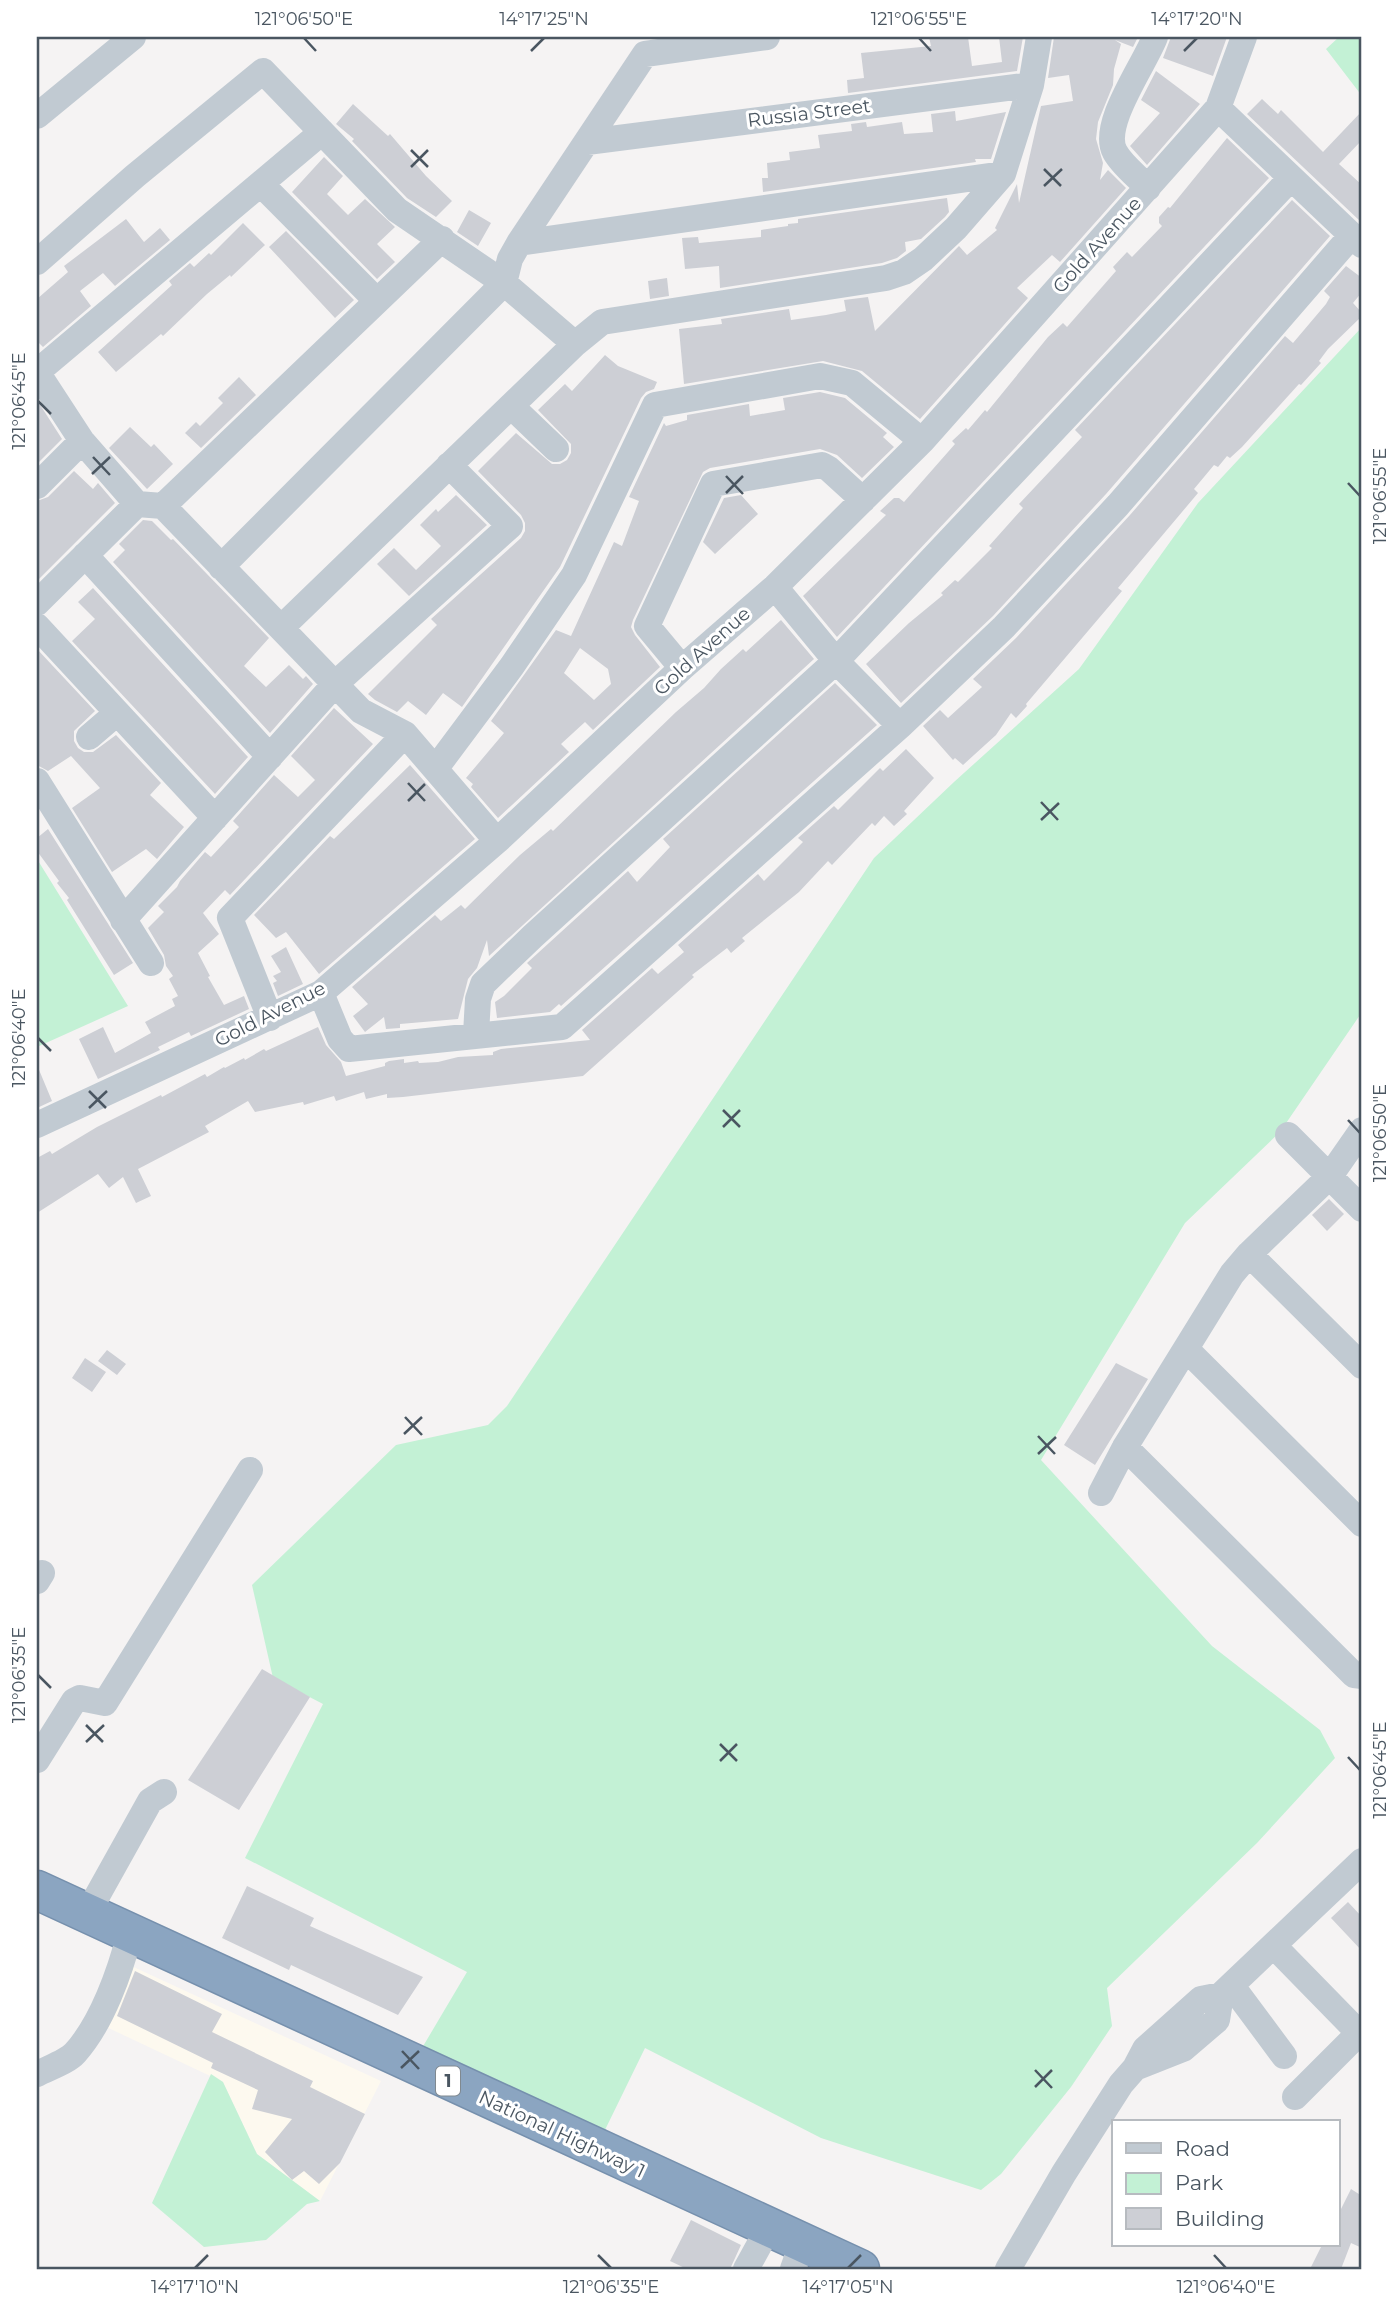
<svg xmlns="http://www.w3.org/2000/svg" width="1399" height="2306" font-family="Montserrat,sans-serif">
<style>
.commercial{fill:#fdf9ef}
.green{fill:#c3f1d5}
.building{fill:#cdcfd5;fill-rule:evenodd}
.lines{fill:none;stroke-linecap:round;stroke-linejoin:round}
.highway-casing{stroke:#7690ad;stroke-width:41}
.minor{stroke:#c1cad2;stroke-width:26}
.highway{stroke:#8ba5c1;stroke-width:38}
.ticks{fill:none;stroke:#4a5661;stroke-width:2.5}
.labels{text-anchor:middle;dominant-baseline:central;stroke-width:6;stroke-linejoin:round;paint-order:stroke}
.shield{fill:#fff;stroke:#808990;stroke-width:2}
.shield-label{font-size:18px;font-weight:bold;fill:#4a5661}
.street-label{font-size:19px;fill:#4a5661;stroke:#fff}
.neatline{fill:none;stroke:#4a5661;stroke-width:2.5}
.ticks-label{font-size:18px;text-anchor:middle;fill:#4a5661}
</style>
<rect width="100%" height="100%" fill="#f5f3f3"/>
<!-- commercial -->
<path class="commercial" d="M127 1964 381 2081 320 2201 257 2154 223 2082 100 2024Z"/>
<!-- green -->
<path class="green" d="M1339 37H1362V96L1326 49Z
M1362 327V1012L1280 1132 1185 1223 1041 1460 1212 1646 1320 1730 1335 1758 1257 1843 1107 1988 1112 2026 1071 2087 1001 2174 981 2190 821 2138 645 2048 603 2134 422 2048 467 1972 245 1858 323 1704 273 1678 252 1585 396 1445 488 1425 507 1406 874 858 954 782 1079 669 1198 503Z
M37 859 128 1006 37 1047Z
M211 2074 223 2082 257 2154 320 2201 307 2204 266 2240 204 2247 152 2203Z"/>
<!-- building -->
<path class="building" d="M929 37H968L972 66 1002 62 999 37H1023L1017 71 848 93 847 80 864 78 861 53 931 46Z
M1054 37H1138L1133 47 1115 40 1121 44 1114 69 1113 85 1098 122 1096 139 1103 163 1100 180 1108 170 1126 188 1060 262 1052 255 1017 288 1028 298 920 419 862 371 823 361 684 384 679 329 722 324 721 319 789 309 791 320 826 315 846 311 844 300 868 297 875 331 959 246 967 255 997 230 995 228 1017 184 1019 203 1041 106 1073 101 1069 75 1048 78Z
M1171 37H1227L1213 76 1163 58Z
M1156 71 1200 104 1147 165 1130 146 1160 113 1141 100Z
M1262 99 1278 114 1281 110 1323 152 1362 111V140L1339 164 1362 185 1361 222 1247 114Z
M353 104 388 136 390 134 426 176 452 201 436 217 407 198 352 141 354 139 336 124Z
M955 111 956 121 1006 112 991 159H975L976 162 763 192 762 178H768L767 163 790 160 789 152 820 148 818 135 852 131 851 124 866 122 867 127 902 122 904 134 933 132 931 114Z
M1227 138 1269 178 837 637 803 596 886 515 880 511 894 498H899L904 502 955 444 952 441 966 428 968 430 985 410 987 412 1048 337 1063 323 1067 327 1116 271 1113 267 1127 252 1132 257 1162 226 1159 223V217L1168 207 1170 208Z
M324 157 343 176 327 194 348 215 365 199 395 227 377 244 395 262 377 279 292 192Z
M947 198 949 212 945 217 921 239 905 242 906 251 897 258 882 263 720 288 719 266 685 269 682 238 698 237 699 243 761 237V230L788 226V224L798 223V219Z
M1292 200 1330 236 1106 494 993 616 901 703 866 664 909 623 943 595 941 593 955 580 958 582 992 548 989 546 1023 508 1019 504 1082 437 1075 430Z
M469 210 491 223 478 246 457 232Z
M126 219 144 242 160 228 170 240 115 286 103 273 80 291 91 306 43 347 37 341V299L68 272 64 266Z
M243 223 265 245 231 277 230 275 207 294 163 336 161 334 116 372 98 352 172 285 169 281 190 263 194 267 209 253 211 255Z
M286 231 354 300 335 318 269 247Z
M1346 266 1362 278V292L1353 303 1362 313V316L1328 349 1319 361 1321 363 1301 385 1299 384 1242 447 1230 458 1227 456 1218 467 1214 465 1194 489 1198 493 1118 588 1122 591 1026 704 1027 706 1016 718 1011 713 996 735 963 765 955 758 953 760 923 726 940 710 948 718 982 687 973 679 1016 638 1130 515 1285 336 1293 343 1326 304 1330 297 1324 291Z
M667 278 669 296 650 299 648 281Z
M605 355 618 366 657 382 654 389 646 392 641 398 560 567 462 707 443 693 426 715 408 701 397 712 375 700 368 694 437 625 431 619 521 538 525 531V523L521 515 478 471 516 433 552 464H560L567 460 571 453V444L538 410 565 384 572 391Z
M239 377 256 395 201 448 185 433 196 422 200 426 223 403 218 398Z
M820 392 845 398 887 433 883 437 894 447 862 478 837 455 820 449 710 468 703 472 633 620 631 627 635 635 660 667 593 730 585 722 561 744 569 752 498 818 471 787 473 784 466 778 504 733 491 721 556 630 571 636 614 542 622 546 639 501 629 497 664 423 666 426 687 420V415L749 404 750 416 785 410 783 398ZM580 648 608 669 611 684 594 700 564 673Z
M37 400 62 439 37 464Z
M130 427 151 447 154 444 173 464 147 489 109 448Z
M74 471 93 489 98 483 115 503 37 581V501L48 497Z
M456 495 487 525 409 596 377 564 394 548 416 570 441 546 420 525 436 509 438 512Z
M741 495 758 514 715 554 703 542 724 498Z
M143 520 152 521 171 540 173 539 269 638 244 666 266 687 289 665 303 679 306 676 313 684 270 733 113 562 125 550 119 544Z
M93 588 248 757 215 794 72 641 95 619 78 602Z
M781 620 814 659 489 956 487 940 477 968 468 979 458 1019 400 1024V1028L386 1029 384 1017 365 1032 353 1016 368 1004 352 987 435 915 441 921 461 905 465 909 520 855 551 829 553 831 676 712 704 688 721 669 743 649 746 652Z
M37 649 95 711 74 731V741L78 748 84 752H93L116 735 161 783 150 795 184 827 157 859 146 849 112 872 72 808 100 788 71 756 48 771 37 765Z
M835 683 877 725 561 1006 559 1004 550 1012 497 1018 495 1002 504 996 532 968 527 963 628 871 637 882 670 847 663 839Z
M334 708 373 744 230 895 225 890 203 913 219 934 198 953 210 976 208 977 224 1005 244 996 249 1009 191 1036 189 1032 158 1047 160 1050 98 1079 79 1039 103 1027 115 1053 151 1033 145 1022 175 1006 172 999 178 996 169 979 173 976 166 966 164 955 148 928 164 912 158 906 177 887 180 881 205 852 211 857 239 827 233 821 274 775 298 797 315 780 291 756Z
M906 749 934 778 904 811 907 814 894 826 884 816 875 826 872 823 832 865 828 861 799 892 742 938 745 941 731 953 727 948 692 975 694 977 583 1076 403 1097 387 1098V1094L366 1099 364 1092 336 1101 334 1096 304 1105 303 1102 255 1112 248 1101 205 1126 209 1132 138 1169 151 1196 136 1203 123 1177 109 1188 98 1174 37 1213V1158L50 1151 52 1154 97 1127 161 1095 162 1097 205 1074 207 1077 224 1067 225 1068 244 1058 245 1060 264 1049 266 1051 318 1027 326 1045 341 1062 346 1076 385 1066V1063L389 1061 404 1059V1063L418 1061 419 1063 438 1062 458 1057 493 1055V1052L501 1049 590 1040 582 1030 652 968 658 974 684 952 678 945 758 874 764 881 803 842 798 838 834 806 838 810 880 768 883 771Z
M410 765 475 839 319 974 286 932 276 938 254 915 330 836 334 839Z
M48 829 133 963 114 975 67 900 69 898 57 883 59 881 37 851V838Z
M286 947 303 984 278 996 273 983 277 981 273 976 281 972 271 956Z
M37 1065 52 1101 37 1108Z
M1329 1199 1344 1214 1327 1231 1312 1215Z
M107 1350 126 1364 117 1375 98 1361Z
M85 1358 106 1372 92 1392 72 1378Z
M1116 1363 1148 1379 1095 1465 1064 1445Z
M262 1669 310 1697 239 1810 188 1780Z
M247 1886 314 1918 310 1926 423 1977 398 2015 291 1965 289 1970 222 1938Z
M1348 1902 1362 1917V1951L1331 1918Z
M135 1971 222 2014 212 2032 313 2081 310 2087 365 2114 340 2163 319 2184 304 2171 292 2180 265 2152 292 2119 252 2109 258 2090 211 2068 213 2063 117 2016Z
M1351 2189 1362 2196V2248L1351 2243 1341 2269H1310L1322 2245H1338V2215Z
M691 2220 741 2245 730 2269H687L670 2261Z"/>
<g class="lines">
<defs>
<path id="highway" d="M37 1890 860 2269"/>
</defs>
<!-- highway casing -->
<use href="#highway" class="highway-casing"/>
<!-- minor -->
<path class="minor" d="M1218 108 1362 245
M37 116 133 37
M587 142 1031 85
M261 184 377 301
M1148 188C1138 177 1122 165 1115 152 1100 125 1145 64 1155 37
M519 243 1003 174
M37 262 135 176 263 71 397 210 504 283 575 344
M37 372 82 441 137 504 163 506 361 711 405 734 497 841
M37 372 322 132
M511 406 556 449
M37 486 82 441
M163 506 442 239
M85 555 270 757
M221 567 504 283 510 259 519 243 645 54 767 37
M775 587 836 661 900 726
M37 603 137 504
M37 626 215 818
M281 628 575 344 602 322 886 278 904 272 923 259 956 228 1003 174 1031 85 1039 37
M682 668 647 626 713 484 822 465 829 469 863 500
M89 737 117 713
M436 768 512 666 574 575 655 405 820 376 852 383 922 441
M37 781 151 963
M123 920 335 684 510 526 449 465
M321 993 340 1039 349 1049 562 1027 900 726 1004 627 1118 505 1352 235
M270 1018 230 918 405 734
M476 1034 478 999 483 984 533 936 836 661 1291 178
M37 1125 321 993 497 841 682 668 775 587 922 441 1218 108 1244 37
M1288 1135 1362 1209
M1249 1254 1362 1366
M1186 1349 1362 1524
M1125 1447 1354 1675 1362 1676
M1101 1493 1125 1447 1232 1274 1249 1254 1330 1176 1362 1130
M37 1581 42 1573
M37 1760 74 1701 80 1698 105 1703 250 1470
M87 1914 150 1801 164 1792
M1274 1946 1362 2036
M1232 1986 1284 2056
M1135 2068 1183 2049 1217 2020 1221 1995
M37 2074C48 2068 67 2062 75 2053 102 2023 120 1972 130 1933
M1295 2097 1362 2030
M746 2269 768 2229
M793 2269 802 2244
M1008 2269 1064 2173 1121 2084 1135 2068 1145 2049 1201 1999 1221 1995 1362 1861"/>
<!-- highway -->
<use href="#highway" class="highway"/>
</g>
<!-- ticks -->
<path class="ticks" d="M304 38 316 51M919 38 931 51M531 51 544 38M1184 51 1197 38M411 150 428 167M411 167 428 150M1044 169 1061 186M1044 186 1062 169M38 401 51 414M93 457 110 475M92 474 110 457M726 476 743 494M1348 483 1360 496M726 493 743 476M408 783 425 801M408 801 425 784M1041 802 1058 820M1041 820 1059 803M38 1038 51 1051M89 1091 106 1108M89 1108 107 1091M723 1110 740 1127M1348 1120 1360 1133M723 1127 740 1110M405 1417 422 1435M404 1434 422 1417M1038 1436 1055 1454M1038 1454 1056 1437M38 1675 51 1688M86 1725 103 1742M86 1742 104 1725M720 1744 737 1761M1348 1757 1360 1770M720 1761 737 1744M402 2051 419 2069M401 2068 419 2051M1035 2070 1052 2088M1035 2087 1052 2070M598 2255 611 2268M1214 2255 1226 2268M195 2268 208 2255M848 2268 861 2255"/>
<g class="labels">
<!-- shield labels -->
<rect class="shield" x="436" y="2066.5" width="24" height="29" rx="5"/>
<g class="shield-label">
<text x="448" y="2081">1</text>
</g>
<!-- street labels -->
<g class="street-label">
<text transform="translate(809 113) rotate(-7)">Russia Street</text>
<text transform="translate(1097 245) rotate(-48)">Gold Avenue</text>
<text transform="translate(702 651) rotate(-42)">Gold Avenue</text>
<text transform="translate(270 1014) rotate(-27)">Gold Avenue</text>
<text transform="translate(562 2134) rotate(25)">National Highway 1</text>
</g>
</g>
<!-- border -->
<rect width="1399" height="2306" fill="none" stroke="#ffffff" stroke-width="77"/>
<!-- legend -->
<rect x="1112" y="2120" width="228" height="126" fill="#ffffff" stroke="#b7bbc0" stroke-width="2"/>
<rect x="1126" y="2143" width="35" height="10" fill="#c1cad2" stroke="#b7bbc0" stroke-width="2"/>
<text x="1175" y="2156" font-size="21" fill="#4a5661">Road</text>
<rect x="1126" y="2173" width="35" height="21" fill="#c3f1d5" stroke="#b7bbc0" stroke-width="2"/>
<text x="1175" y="2190" font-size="21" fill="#4a5661">Park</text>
<rect x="1126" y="2208" width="35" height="21" fill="#cdcfd5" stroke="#b7bbc0" stroke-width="2"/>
<text x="1175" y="2226" font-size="21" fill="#4a5661">Building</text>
<rect x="38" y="38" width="1322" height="2230" class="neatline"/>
<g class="ticks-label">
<text x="304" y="25">121°06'50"E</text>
<text x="544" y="25">14°17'25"N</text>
<text x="919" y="25">121°06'55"E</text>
<text x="1197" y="25">14°17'20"N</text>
<text transform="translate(19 401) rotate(-90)" y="6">121°06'45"E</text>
<text transform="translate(1380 496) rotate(-90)" y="6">121°06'55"E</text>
<text transform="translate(19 1038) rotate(-90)" y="6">121°06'40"E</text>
<text transform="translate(1380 1133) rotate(-90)" y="6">121°06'50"E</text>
<text transform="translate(19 1675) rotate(-90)" y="6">121°06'35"E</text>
<text transform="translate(1380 1770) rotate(-90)" y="6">121°06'45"E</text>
<text x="195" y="2293">14°17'10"N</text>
<text x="611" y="2293">121°06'35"E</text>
<text x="848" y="2293">14°17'05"N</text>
<text x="1226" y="2293">121°06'40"E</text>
</g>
</svg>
